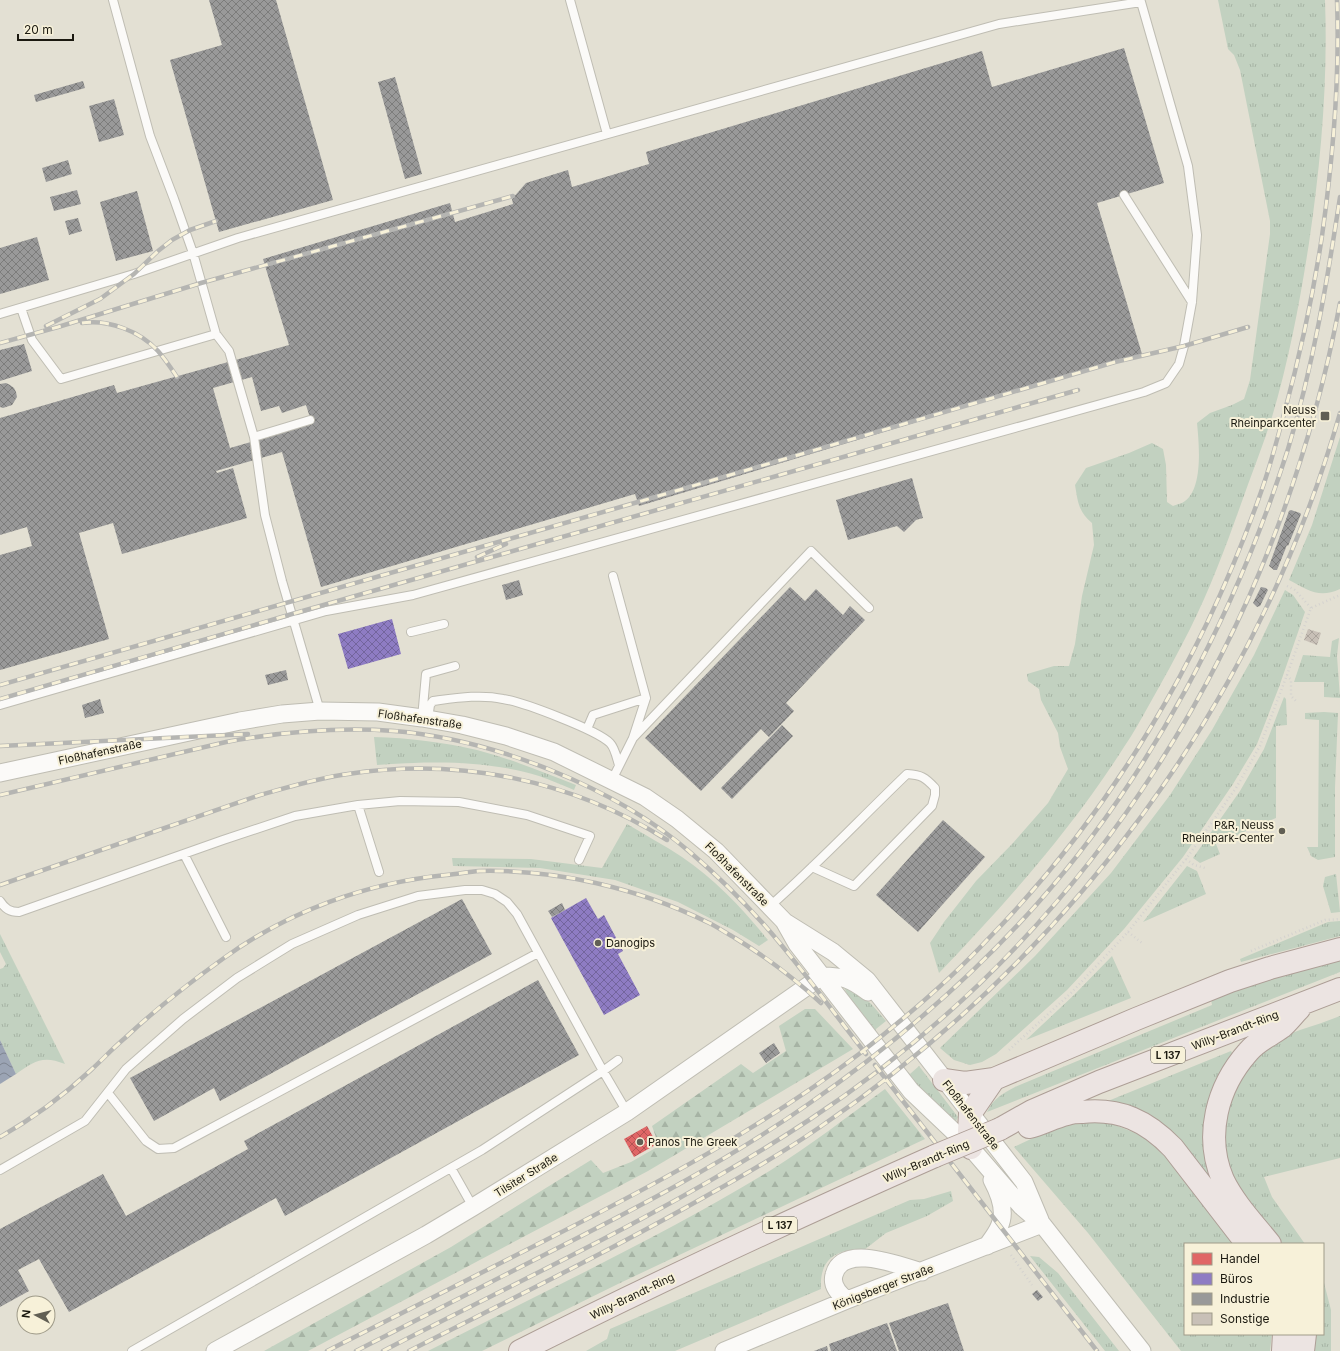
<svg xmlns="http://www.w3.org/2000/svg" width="1340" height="1351" font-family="Inter,sans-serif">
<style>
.grass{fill:url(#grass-tufts)}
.forest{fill:url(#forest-firs)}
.water{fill:url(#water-waves)}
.shops{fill:url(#shops-cross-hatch)}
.offices{fill:url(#offices-cross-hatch)}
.industry{fill:url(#industry-cross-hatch);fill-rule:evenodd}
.building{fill:url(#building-cross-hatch)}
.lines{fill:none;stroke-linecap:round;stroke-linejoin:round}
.service-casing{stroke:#bfbdb3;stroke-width:10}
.minor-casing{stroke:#bfbdb3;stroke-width:19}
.primary-casing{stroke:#ad9e96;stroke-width:24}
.path{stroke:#d4d2cf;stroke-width:2.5;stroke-dasharray:1 3;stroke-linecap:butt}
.service{stroke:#fbfaf8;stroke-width:8}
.minor{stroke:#fbfaf8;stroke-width:17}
.primary{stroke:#ece4e2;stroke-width:22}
.rail-casing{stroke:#b5b5b2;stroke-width:4.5}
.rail{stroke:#f7f1d9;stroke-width:3;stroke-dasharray:9;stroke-linecap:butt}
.primary-bridge-casing{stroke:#ad9e96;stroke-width:24;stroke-linecap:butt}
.primary-bridge{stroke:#ece4e2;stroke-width:22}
.poi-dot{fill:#615f54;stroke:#f7f1d9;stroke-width:1.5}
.labels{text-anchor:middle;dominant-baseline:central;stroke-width:4;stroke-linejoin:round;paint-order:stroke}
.shield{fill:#f7f1d9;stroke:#5d5a4c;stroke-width:1}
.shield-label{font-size:10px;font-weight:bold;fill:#1b1910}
.poi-label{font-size:11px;fill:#1b1910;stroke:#f7f1d9;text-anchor:end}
.street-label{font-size:11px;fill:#1b1910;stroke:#f7f1d9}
</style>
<defs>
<pattern id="grass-tufts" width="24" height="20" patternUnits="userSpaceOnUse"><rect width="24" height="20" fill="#c2d1c0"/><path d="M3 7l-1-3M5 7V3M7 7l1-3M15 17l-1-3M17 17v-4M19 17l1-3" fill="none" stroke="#a6b3a4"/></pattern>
<pattern id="forest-firs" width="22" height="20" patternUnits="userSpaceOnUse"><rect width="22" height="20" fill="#c2d1c0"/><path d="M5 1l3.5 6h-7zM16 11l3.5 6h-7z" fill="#a6b3a4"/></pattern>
<pattern id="water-waves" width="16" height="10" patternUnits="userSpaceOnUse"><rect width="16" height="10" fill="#9ba4b4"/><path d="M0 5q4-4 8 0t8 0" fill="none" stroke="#7e8591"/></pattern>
<pattern id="shops-cross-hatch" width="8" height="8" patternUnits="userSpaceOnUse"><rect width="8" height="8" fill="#e06666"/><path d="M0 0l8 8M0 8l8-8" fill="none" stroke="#b55353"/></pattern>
<pattern id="offices-cross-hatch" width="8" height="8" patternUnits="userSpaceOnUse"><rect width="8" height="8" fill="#8e7cc3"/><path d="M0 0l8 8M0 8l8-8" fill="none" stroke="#73659d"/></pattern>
<pattern id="industry-cross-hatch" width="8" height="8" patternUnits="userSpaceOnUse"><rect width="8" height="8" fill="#999"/><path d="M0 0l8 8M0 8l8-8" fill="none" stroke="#7c7c7b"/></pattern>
<pattern id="building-cross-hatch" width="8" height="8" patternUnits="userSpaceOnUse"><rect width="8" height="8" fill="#c8c0b7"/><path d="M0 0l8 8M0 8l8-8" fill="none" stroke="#aba49c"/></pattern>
</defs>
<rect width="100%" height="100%" fill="#e3e0d3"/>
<!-- grass -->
<path class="grass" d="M1218 0H1325C1328 81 1321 162 1309 243 1300 301 1289 360 1272 417 1263 446 1251 475 1241 504 1226 546 1210 589 1190 629 1177 655 1163 680 1149 705 1141 719 1133 734 1124 747 1072 829 1006 903 939 973L930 943 944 922 976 881 1013 843 1048 803 1068 769 1060 747 1058 733 1041 700 1039 689 1028 681 1027 674 1054 666H1069L1075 644 1082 596 1094 545 1092 523C1078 511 1078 502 1075 485L1086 468 1129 453 1152 443 1163 449 1166 465 1167 502 1173 506C1175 505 1179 504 1182 503 1204 492 1199 444 1197 423L1210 413 1232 405 1244 399 1250 380 1270 234V221L1240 70 1234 55 1228 49Z
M1340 437V589C1319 599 1308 590 1289 580L1312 525Z
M1285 590 1293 595 1305 612 1279 687 1257 744 1233 784 1183 857 1124 929 1067 990 996 1054 982 1062 970 1065 954 1060 940 1048 1035 956 1111 873 1170 795 1212 730 1254 655Z
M1339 638 1337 656 1340 698 1324 697V682H1294L1303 655 1330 657 1332 641Z
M1284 697 1286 699 1287 725 1276 726V818L1216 844 1220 854 1200 863 1193 858 1240 791 1264 749Z
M1324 712 1338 713 1335 788V857L1318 860 1311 856 1307 847H1318L1319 720 1305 719V713Z
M374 737C409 738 443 742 477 750 511 759 543 772 576 785L574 790C562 785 551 780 539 776 487 760 430 761 377 765Z
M627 824C645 835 664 845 682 857 715 879 743 909 768 940L759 946 733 930 678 902 615 880 540 868 453 866 452 858 531 859 602 868Z
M1187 866 1197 871 1206 894 1143 922Z
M1336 874 1340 912 1331 913 1323 886 1325 877Z
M1340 921V936L1241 962 1240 959 1328 922Z
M0 934 65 1064C43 1055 34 1061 16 1074L0 1040V969L3 968 6 964 0 952Z
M1112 956 1131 998 1026 1040 1074 995Z
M1340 960V972L987 1112C993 1099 1002 1094 1015 1087L1212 1005 1211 999 1266 979Z
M844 987C863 992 873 1006 886 1021L876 1029V1032L848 996Z
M1340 1016V1158L1264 1177 1272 1197 1305 1244H1283C1265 1222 1240 1196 1230 1169 1213 1121 1235 1063 1280 1038 1286 1034 1293 1033 1300 1030 1313 1026 1327 1021 1340 1016Z
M1231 1051 1234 1056 1218 1084 1229 1201 1177 1145 1108 1105V1101Z
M919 1066 958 1117 956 1121 912 1081 905 1074 908 1072 910 1074Z
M1073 1123H1110L1143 1136 1169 1160 1234 1244H1185V1334H1272L1270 1351H1181L1088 1233 1014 1147 1048 1131Z
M951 1191 953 1201 927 1216 886 1233 864 1250C836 1248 819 1260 821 1289L675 1351H586L607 1339 610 1329 910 1200 924 1199Z
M1030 1256 1039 1257 1058 1273 1119 1351H1105Z
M1323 1279 1331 1310V1351H1314L1316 1334H1323Z"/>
<!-- forest -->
<path class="forest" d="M805 1009H815L853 1049 648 1171 308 1351H264L451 1247 591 1160 603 1173 631 1162 659 1146 652 1126 741 1064 753 1073 786 1051 779 1026Z
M885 1089 925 1139 620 1283 482 1351H428C543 1292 661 1237 771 1170 811 1145 847 1117 885 1089Z"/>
<!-- water -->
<path class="water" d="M0 1040 16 1074 0 1084Z"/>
<!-- shops -->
<path class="shops" d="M647 1126 657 1144 634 1157 624 1139Z"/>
<!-- offices -->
<path class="offices" d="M392 619 401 654 348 669 338 634Z
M586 898 598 919 604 915 623 951 618 954 640 995 604 1015 551 918Z"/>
<!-- industry -->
<path class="industry" d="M209 0H276L333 200 219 232 170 60 222 45Z
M1124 48 1164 183 1097 203 1142 354 639 506 635 494 321 587 282 452 216 471 217 473 233 468 247 518 122 554 113 523 79 533 109 639 0 670V555L32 546 27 527 0 535V418L114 385 117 393 289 345 263 259 450 203 455 222 513 204 512 199 526 183 568 170 572 187 649 164 646 152 982 51 992 87ZM252 377 261 411 279 406 282 413 306 405 312 424 230 448 213 388Z
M395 77 422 174 405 179 378 82Z
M83 81 85 88 36 102 34 95Z
M114 99 124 135 99 142 89 106Z
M68 160 72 174 46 182 42 168Z
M77 190 81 204 54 211 50 197Z
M137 191 153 251 116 261 100 202Z
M78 218 82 231 69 235 65 221Z
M37 237 49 280 0 294V248Z
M24 344 32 371 0 381V350Z
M6 383 10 385 14 388 16 392 17 397 12 405 3 408 0 407V384Z
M912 478 923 518 916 520 904 532 897 526 848 540 836 500Z
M1291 510 1300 513 1301 514 1288 546 1287 545 1277 570H1274L1269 566 1289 511Z
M519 580 523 595 506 600 502 585Z
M790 587 805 601 816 589 843 615 850 606 865 620 786 703 794 711 769 737 761 729 701 791 645 738Z
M1261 587 1266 588 1268 590 1260 606 1257 607 1253 603Z
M286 670 288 680 268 685 265 675Z
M100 699 104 713 85 718 82 705Z
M782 725 793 736 732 799 721 788Z
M943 820 985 857 918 932 876 895Z
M462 899 492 954 220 1101 214 1088 154 1121 130 1078Z
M562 903 565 910 552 917 548 911Z
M538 980 579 1055 285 1216 276 1198 69 1312 39 1259 18 1270 29 1291 0 1307V1229L103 1174 126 1216 248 1149 244 1141Z
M774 1043 780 1053 766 1063 759 1053Z
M1037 1290 1043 1297 1038 1301 1032 1294Z
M948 1303 964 1351H899L889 1323Z
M887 1323 897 1351H831L829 1344Z
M827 1346 828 1351H814Z"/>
<!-- building -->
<path class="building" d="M1308 629 1321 633 1317 645 1304 640Z"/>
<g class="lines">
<defs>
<path id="service" d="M113 0 150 136 174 199 193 253 216 334 229 351 254 437 265 515 282 581 320 711
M570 0 607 134
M1124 195 1192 302
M21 308 32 340 61 379 216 334
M0 314 134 274 238 238 999 24 1141 2 1188 166 1197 235 1192 302 1184 346 1179 364 1166 383 1144 392 413 595 326 611 0 705
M254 437 310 420
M411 632 444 624
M422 718 426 674 455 666
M428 719 430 705 433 701C456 698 481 694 503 699 523 702 597 730 610 743 615 748 617 759 619 765
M587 729 593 715 646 698
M633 738 811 551 869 608
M612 780 633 738 646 698 613 576
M358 805 379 872
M184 854 226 937
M0 901C5 909 10 912 19 912L223 840 295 816 358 805 400 801 459 802 527 815 590 836 579 860
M770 906C817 865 861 818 907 774 921 775 925 777 935 788V795L932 806 854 886 812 867
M108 1093 146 1141 158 1149 174 1148 538 953
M451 1168 473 1207
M0 1170 85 1121 126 1069 183 1019 237 978 292 944 358 915 418 896 465 890H482L495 894 507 902 517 914 603 1071 618 1060
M132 1351 482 1150 603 1071 627 1112"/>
<path id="minor" d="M0 773 240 721 282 714 320 711 378 712 422 718 462 725 506 736 554 752 645 797 677 819 716 851 784 921 797 944 911 1091 971 1148 1021 1206 1042 1224 1142 1351
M785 922 833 952 867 980 1024 1182 1040 1220
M822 976C843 976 851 979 868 992
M987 1246C991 1240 996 1234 999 1227 1007 1212 999 1193 992 1180
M847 1300C839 1294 831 1286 834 1275 842 1242 901 1266 922 1272
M215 1351 426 1235 473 1207 627 1112 822 976
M724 1351 847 1300 1042 1224"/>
<path id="primary" d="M944 1080 965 1083 994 1079 1136 1019 1230 981 1270 968 1340 949
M1029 1127C1042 1124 1054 1117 1067 1114 1072 1112 1077 1112 1082 1112 1120 1108 1147 1121 1173 1148L1247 1244
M1000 1129 1032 1111 1099 1082 1340 989
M971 1148 969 1131 970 1114 994 1079
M1270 1244C1254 1224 1234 1203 1223 1180 1204 1136 1217 1087 1248 1052 1258 1040 1270 1036 1282 1027 1288 1022 1293 1015 1299 1009
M520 1351C657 1282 795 1218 935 1156
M1283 1351 1284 1334
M1303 1351 1305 1334"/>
</defs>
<!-- service casing -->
<use href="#service" class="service-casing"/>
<!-- minor casing -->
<use href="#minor" class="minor-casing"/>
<!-- primary casing -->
<use href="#primary" class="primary-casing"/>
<!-- path -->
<path class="path" d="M1287 586 1295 590 1311 608
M1287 675 1291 680V696L1296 701
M1186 859 1194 865 1205 868
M1128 932 1142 943
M1251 951 1325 920 1340 919
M1009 1050 1071 993 1128 932 1186 859 1236 788 1260 746 1287 675 1311 608 1340 595
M1011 1255 1032 1285"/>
<!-- service -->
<use href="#service" class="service"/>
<!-- minor -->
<use href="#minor" class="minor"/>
<!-- primary -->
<use href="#primary" class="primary"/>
<defs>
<path id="rail" d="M82 323C108 319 140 331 158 351 165 359 171 368 177 377
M46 326 100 299 134 274 158 251 172 240 190 230 216 221
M0 343 58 327 201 283 513 196
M477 557 506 544
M0 685 638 502 1115 362 1184 346 1248 327
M0 699 292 614 1078 390
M0 746 248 734
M0 795 226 742C281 732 338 727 394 731 493 739 615 787 691 853 718 876 743 901 767 928 802 968 833 1012 866 1054
M0 885 260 795C289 787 318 778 348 774 459 757 572 780 667 840
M875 1065 1097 1351
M0 1137C32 1119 64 1095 91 1070 102 1060 113 1048 125 1038 156 1009 189 983 224 958 289 911 366 883 446 875 457 874 468 872 479 871 555 869 638 888 707 922 716 926 726 933 735 938 766 957 794 978 821 1003
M327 1351C400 1314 473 1277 546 1240 654 1185 762 1128 859 1054 904 1019 949 981 988 939 1111 813 1203 658 1261 492 1270 467 1277 440 1284 414 1300 355 1313 296 1322 236 1333 158 1340 79 1337 0
M356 1351C418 1319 480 1288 542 1256 633 1210 724 1163 807 1105 891 1047 969 980 1037 904 1151 775 1236 613 1288 449 1313 367 1327 282 1340 197
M383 1351C527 1277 674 1209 809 1120 1094 932 1277 636 1340 303
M409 1351C509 1300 610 1251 708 1195 746 1174 784 1152 820 1127 1069 957 1257 703 1340 413"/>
</defs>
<!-- rail casing -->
<use href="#rail" class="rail-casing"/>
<!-- rail -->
<use href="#rail" class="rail"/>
<defs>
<path id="primary-bridge" d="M935 1156 1000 1129"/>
</defs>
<!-- primary-bridge casing -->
<use href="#primary-bridge" class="primary-bridge-casing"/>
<!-- primary-bridge -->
<use href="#primary-bridge" class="primary-bridge"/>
</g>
<!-- markers -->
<g class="poi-dot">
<rect x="1320" y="411" width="10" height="10" rx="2"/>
<circle cx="1282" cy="831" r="4"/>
<circle cx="598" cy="943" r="4"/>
<circle cx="640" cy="1142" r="4"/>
</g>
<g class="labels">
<!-- shield labels -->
<g class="shield">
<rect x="1151" y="1047" width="34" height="16" rx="3"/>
<rect x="763" y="1217" width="34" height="16" rx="3"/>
</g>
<g class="shield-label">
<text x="1168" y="1055">L 137</text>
<text x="780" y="1225">L 137</text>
</g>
<!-- poi labels -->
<g class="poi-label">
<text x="1316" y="410">Neuss<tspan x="1316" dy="13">Rheinparkcenter</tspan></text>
<text x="1274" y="825">P&amp;R, Neuss<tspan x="1274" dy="13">Rheinpark-Center</tspan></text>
<text x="606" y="943" text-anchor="start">Danogips</text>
<text x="648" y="1142" text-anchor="start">Panos The Greek</text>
</g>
<!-- street labels -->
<g class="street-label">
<text transform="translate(420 719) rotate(8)">Floßhafenstraße</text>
<text transform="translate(100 752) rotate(-12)">Floßhafenstraße</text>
<text transform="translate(737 874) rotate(45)">Floßhafenstraße</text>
<text transform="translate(1235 1030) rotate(-21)">Willy-Brandt-Ring</text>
<text transform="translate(971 1115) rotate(52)">Floßhafenstraße</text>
<text transform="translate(926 1161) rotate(-23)">Willy-Brandt-Ring</text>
<text transform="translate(526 1175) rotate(-32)">Tilsiter Straße</text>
<text transform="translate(883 1287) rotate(-21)">Königsberger Straße</text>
<text transform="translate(632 1296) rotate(-26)">Willy-Brandt-Ring</text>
</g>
</g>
<!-- legend -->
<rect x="1184" y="1243" width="140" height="92" fill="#f7f1d9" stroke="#9f9b89"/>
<rect x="1192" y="1253" width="20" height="12" fill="#e06666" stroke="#9f9b89"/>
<text x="1220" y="1263" font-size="12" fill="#1b1910">Handel</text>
<rect x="1192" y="1273" width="20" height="12" fill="#8e7cc3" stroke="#9f9b89"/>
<text x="1220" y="1283" font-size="12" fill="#1b1910">Büros</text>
<rect x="1192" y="1293" width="20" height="12" fill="#999999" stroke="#9f9b89"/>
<text x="1220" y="1303" font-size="12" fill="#1b1910">Industrie</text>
<rect x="1192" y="1313" width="20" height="12" fill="#c8c0b7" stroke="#9f9b89"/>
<text x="1220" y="1323" font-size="12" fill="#1b1910">Sonstige</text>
<!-- north arrow -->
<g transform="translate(36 1315) rotate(277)"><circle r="19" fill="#f7f1d9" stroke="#9f9b89"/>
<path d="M0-3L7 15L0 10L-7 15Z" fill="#615f54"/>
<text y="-6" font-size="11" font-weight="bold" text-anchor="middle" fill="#1b1910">N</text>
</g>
<!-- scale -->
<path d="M18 34v6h55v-6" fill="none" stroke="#1b1910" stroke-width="2"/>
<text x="24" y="34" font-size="12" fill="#1b1910" stroke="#f7f1d9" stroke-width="3" paint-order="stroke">20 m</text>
</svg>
